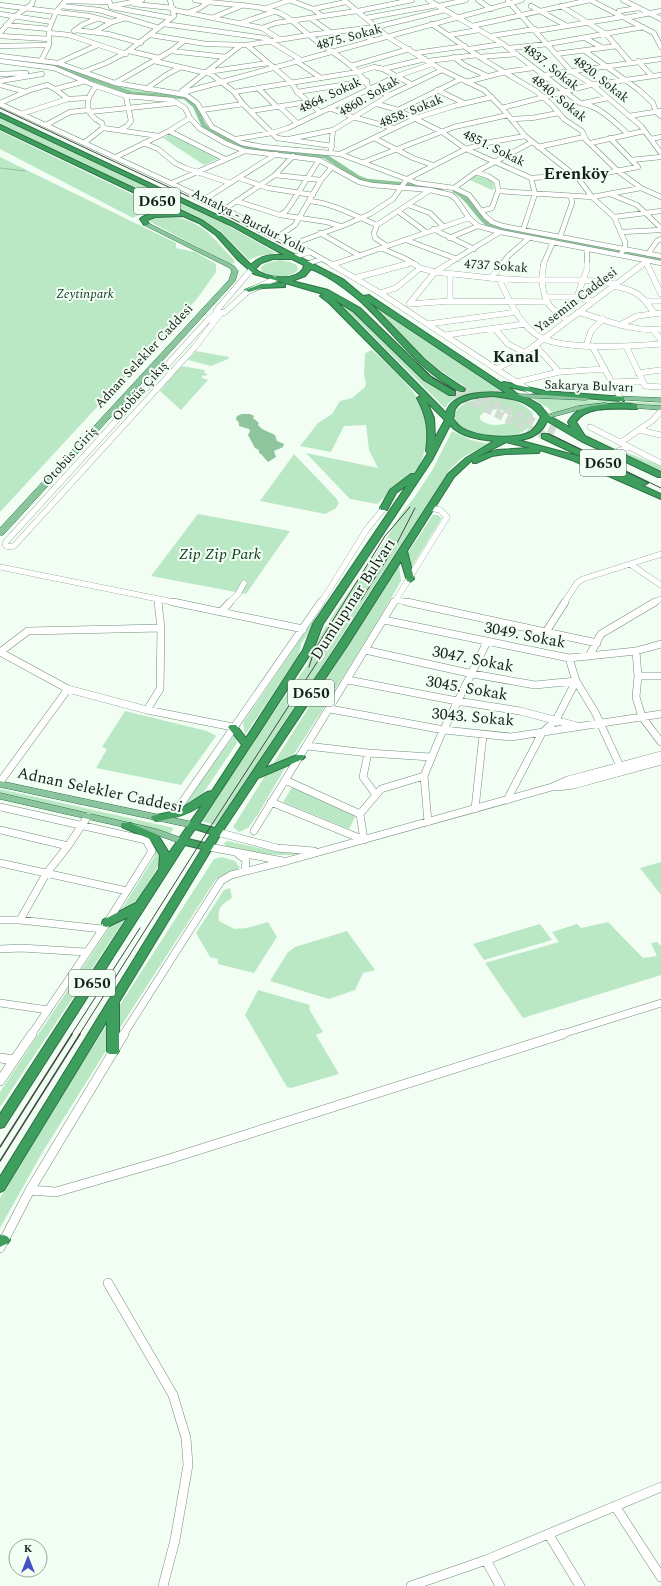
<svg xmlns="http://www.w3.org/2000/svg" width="661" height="1586" font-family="Spectral,serif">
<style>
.green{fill:#bae8c4;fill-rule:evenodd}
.water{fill:#8fc59c}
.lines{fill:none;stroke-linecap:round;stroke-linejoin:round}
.stream{stroke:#8fc59c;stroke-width:1}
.canal{stroke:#8fc59c;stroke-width:4.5}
.highway-tunnel{stroke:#d1ddd3;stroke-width:8;stroke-dasharray:8 4;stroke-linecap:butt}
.minor-far3-casing{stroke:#738f79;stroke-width:5.5}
.minor-far2-casing{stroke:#738f79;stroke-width:6}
.minor-far1-casing{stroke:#738f79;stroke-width:8}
.minor-casing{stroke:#738f79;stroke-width:10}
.major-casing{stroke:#2f7246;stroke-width:1}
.highway-casing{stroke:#2f7246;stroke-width:2}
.minor-far3{stroke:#fff;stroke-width:4.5}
.minor-far2{stroke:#fff;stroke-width:5.5}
.minor-far1{stroke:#fff;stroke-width:7}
.minor{stroke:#fff;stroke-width:9}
.major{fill:#8bc59e;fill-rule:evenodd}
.highway{fill:#3d9e5e;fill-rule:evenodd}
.tram-far1{stroke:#3f4a42;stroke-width:1}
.tram{stroke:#3f4a42;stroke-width:1.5}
.labels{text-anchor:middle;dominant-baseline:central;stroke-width:4;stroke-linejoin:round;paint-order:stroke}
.far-street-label{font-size:13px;fill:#152018;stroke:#f2fef4}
.far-park-label{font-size:13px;font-style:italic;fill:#103a1f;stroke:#f2fef4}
.shield{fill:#f2fef4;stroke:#57635a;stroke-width:1}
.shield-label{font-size:15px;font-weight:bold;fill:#152018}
.park-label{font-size:16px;font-style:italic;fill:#103a1f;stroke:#f2fef4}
.street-label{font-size:16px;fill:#152018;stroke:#f2fef4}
.far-district-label{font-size:17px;font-weight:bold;fill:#152018;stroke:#f2fef4}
</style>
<rect width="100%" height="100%" fill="#f2fef4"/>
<!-- green -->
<path class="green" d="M102 82H105L172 94 135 93Z
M0 117 225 224 276 253 258 256 249 260 220 231 207 223 0 125Z
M0 131 148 202 153 207 133 218 0 149Z
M171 134 220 158 204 165 163 138Z
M0 157 176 243V248L195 252 216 264V272L196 300 0 512Z
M476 174C485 176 495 178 494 189L492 190 470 180Z
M153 216C198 216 205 229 234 260L235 263 230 264 149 221Z
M280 260 290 262 297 265 298 270C290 279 269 279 261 270V267L267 263Z
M332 298C366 316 389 349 418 374 429 383 441 390 454 397L469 389C432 368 402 340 375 307L457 359 502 391C486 390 453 393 445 408L344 307Z
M372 350C390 366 426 398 428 423 429 440 423 456 418 472L406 478 377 504 350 499 306 453 378 468 369 450 366 425 344 426 331 452 300 446 318 423 332 414 340 401 352 398 365 387 366 382 364 376 365 353Z
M196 351 229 357 228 359 211 366 188 360Z
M181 366 205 370 204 372 208 375 202 376V378L208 380 181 410 160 391Z
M483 398C501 397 521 398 533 414 537 445 463 443 454 416 458 403 471 401 483 398ZM497 409 507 412 512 416 511 420C502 427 488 427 480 419V416L485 411Z
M532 398 661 403V406L593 404 575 406 552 413 548 408Z
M452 431 471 440 489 444 463 457 450 469 218 826 201 821 241 759 308 664 312 649 337 609 385 541 401 514 414 498 433 469Z
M628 453 661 466V472L624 454Z
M294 454 336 498 339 503 335 509 325 514 260 501Z
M198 514 290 531 246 594 151 576Z
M433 515H437L442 518 411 568 407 554Z
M399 565 401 581 373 629 323 709 292 757 271 767Z
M315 617 317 621 301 644 299 655 245 735 243 723Z
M125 711 207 731 216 736 181 785 96 768 107 749 102 747Z
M235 734 237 743 198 801 181 809Z
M285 768 258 814 248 828 239 832 233 827 265 776Z
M293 786 356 815 349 829 283 802Z
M0 789 174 828 170 833 0 793Z
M228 841C255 847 280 854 308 853 276 858 255 853 225 846L224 843Z
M158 848 162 855 159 865 134 906 118 915 155 856V849Z
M222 857 235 861 240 868 216 879 132 1009 42 1153 0 1228V1198L5 1189 43 1124 214 859Z
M661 862V895L640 868Z
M230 888 232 898C221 905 217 908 219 921L234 929 247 928 268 922 277 937 254 973 218 964V959L210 957 196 933 224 890Z
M127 916 0 1107V1092L111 925Z
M608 922 643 958 657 956 651 943 657 942 661 946V975L523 1018 485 963 559 942 552 932 577 924 581 928Z
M540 924 552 940 484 960 473 944Z
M347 931 375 970 363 973 355 990 329 999 270 981 288 952 295 947Z
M258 990 310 1005 309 1009 323 1032 316 1035 339 1074 291 1088 287 1087 245 1015Z"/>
<!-- water -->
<path class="water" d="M242 414H250L254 416 253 418 259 423 258 425 262 429 275 435 277 441 284 444 283 447 274 451 276 457 268 462 261 454 259 453V450L255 448 248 435 250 431 249 429 239 426V423L236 419 237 416Z"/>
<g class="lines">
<!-- stream -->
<path class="stream" d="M0 168 25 171"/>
<!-- canal -->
<path class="canal" d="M18 61 60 67 132 94 185 97 195 106 203 124 208 130 248 148 325 156 357 177 367 181 441 188
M455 191C471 199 476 218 492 227L661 260"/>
<!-- highway-tunnel -->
<path class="highway-tunnel" d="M461 389 555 431
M452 393 545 436"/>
<defs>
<path id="minor-far3" d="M109 0 111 7 171 18
M195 0C220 5 246 3 271 10 287 14 296 25 309 35 331 53 356 63 370 89L390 95
M289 0 313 9 322 16
M344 0 388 37 442 70 484 90 502 108 525 136 578 178 592 197 614 217 625 242V249L622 252
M428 0 503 44 580 103C600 106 613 121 628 134
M478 0 491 9
M590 0 654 33 661 47
M623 0 661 19
M66 1 109 2
M508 1 571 71 593 85 641 126 661 153
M134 4 173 8
M0 5 89 16 112 22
M61 6 99 10 159 28
M112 6 142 0
M439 6 466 0
M531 6 567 26
M561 6 606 34 630 62
M264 9 290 0
M313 9 346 2
M174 10 262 28 279 39
M358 11 412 0
M619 11 639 8
M187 13 200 8 210 1
M0 14 52 22
M212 18 241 6
M310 18 330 32
M366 18 437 5
M625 18 661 11
M241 23 273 12
M164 24 265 38 301 60
M432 24 484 60 536 91 552 105 564 119 582 131 586 140 618 171 641 188 661 197
M6 25 49 29
M472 26 590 0
M262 28 276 23 357 11
M75 30 108 34 141 43
M354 30 373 40
M74 31 82 25 96 19
M536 31 622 17
M94 32 112 22 126 18
M0 33 15 16 32 4 33 0
M49 33 69 35 126 54
M151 35 206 44 247 45 309 35 376 27 445 10
M449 35 479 30
M0 36 49 39
M491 36 535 29
M585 38 603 48
M247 45 292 83 297 92 320 112
M0 46 49 45
M509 48 548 44 643 27
M469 49 503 44
M129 51 159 58
M171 51 226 57
M585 51 639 90 653 103 656 112 661 116
M416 53 465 46
M556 54 617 46
M0 56 58 63 115 83 186 95 197 103 212 127 242 143 263 147 340 154 417 183 454 188 469 195 485 216 492 222 503 226 661 256
M454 57 464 65 487 76
M479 57 517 54
M0 61 54 68 96 86 126 96 172 100 185 108 190 118 199 128 225 143 245 151 319 160 359 182 372 185 430 190 451 195 456 199 469 218 478 226 500 232 661 263
M41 61 49 45V29L56 12 66 0
M154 61 211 74 234 92 243 104 277 138 332 146
M296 61 321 78
M428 61 477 55
M638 61 651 75
M58 63 98 45
M351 66 409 49
M383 69 411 84
M83 72 106 63 127 52 174 16 170 0
M207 72 268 63
M0 74 26 73
M544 75 661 59
M0 81 42 74
M466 82 505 72 533 68
M115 83 171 51 184 41
M0 85 26 92
M258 88 277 107
M56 89 85 81
M146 89 166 75 181 67
M437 90 464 103
M182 91 241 45
M234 92 358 72 374 67 383 69 425 59
M297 92 367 81
M181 93 522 0
M0 103 30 90 47 85 55 89 68 99
M584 103 608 98
M0 104 205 199 310 252 333 265
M377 104 398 110 442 132 466 149 531 178 535 194 523 230
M280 107 297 123
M329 108 353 117 393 128
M502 108 590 85 661 75
M202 110 243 104
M398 110 461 79
M251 111 307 102
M89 112 176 103
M21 114 68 99 88 98
M629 116 661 111
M511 119 532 118 559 113
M46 125 70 112 89 110
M103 128 159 136
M120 130 127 126 131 121 126 96
M169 131 225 159
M374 138 413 158 433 165
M236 139 272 133 288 128 397 76 432 64
M289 139 333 130 390 95 442 70
M651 139 661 137
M84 143 103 128 102 123C84 114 84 101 96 86
M144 143 158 149 175 163 185 168 230 183
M591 143 644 131
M538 147 584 137
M331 149 333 130
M340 154 416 118 454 106 492 97
M116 157 169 131 190 118
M631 160 661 157
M364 162 454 127 508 115
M476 172 488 176 497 182 498 191 492 208 481 211
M275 175 321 180
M239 178 268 188 313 195
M531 178 574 175
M578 178 638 167 610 138
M172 183 245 151
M454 188 476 172 532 142
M498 191 592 197 641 188
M610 194 637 205 661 228
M205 199 276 154
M236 201 280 215 327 222 340 226
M309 201C333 203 355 216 377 225
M408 205 430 213 443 226
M225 209 275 175 293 156
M399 212 426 232
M280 215 286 211 291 204 319 160
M614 217 661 211
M433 229 474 249
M621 232 661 230
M320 233 360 256
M279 236 295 225 321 180 332 167
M560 237 572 203 571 197
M449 238 478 226
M406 240 457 259
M293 244 345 225 370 214 393 199 407 179 466 149 491 142 525 136
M387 246 375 238 374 233 377 225 430 190
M381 248 404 258 416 265
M587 249V265
M648 254 657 241 661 239
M294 257 310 252
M307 264 321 259
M332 265 469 218
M403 265 412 263
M446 265 500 232
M501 265 509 255 529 238
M543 265 553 242
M642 265 648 261
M647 265 648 261"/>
<path id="minor-far2" d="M331 264 380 293 530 391
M414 264 420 268 435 272 491 278 524 280H584L615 284
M544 264C540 279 542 300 554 310 558 314 563 317 567 320
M647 264 661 294
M332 265 334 264
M251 270 216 311 217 313 207 321 5 543 6 546 11 547 15 545 194 348 221 313 225 312 247 292 275 279
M450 274V301
M355 278 407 264
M491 278 502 264
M499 279C509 300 520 327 542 338 564 350 634 346 661 344
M613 286C635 290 642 294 654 313
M380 293 396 288 420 268
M546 297H577L593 301
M577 297 587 269V264
M647 301H661
M409 304 435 272 448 264
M410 304 450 301 547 302
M578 312C606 320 632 332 661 329
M428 324 517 312
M620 325 637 316 661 313
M495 329 508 344 525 353
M653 330 661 340
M446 335 525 324
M535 345 559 372
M586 346 591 331 603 319
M592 346 621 399
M626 346 645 386 661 387
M496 369 518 358 643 264
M638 373 661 370
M517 382 559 372 605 369
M613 382 642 381
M590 427 661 463
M640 430 661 435
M620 443 653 420 661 411
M612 453 629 447
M630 564 661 554
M0 567 178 603
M158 599V603
M396 600 412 603
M229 603 238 594 244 583
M321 603 367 529 384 508
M394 603 447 517 440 510 431 508
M564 603 577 583 583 579 630 564 661 585
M653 603 661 599"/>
<path id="minor-far1" d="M173 602 303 629
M407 602 597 643
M221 612 230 602
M384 620 569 658 636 651 661 644
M546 632 565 602
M365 650 473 674 535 685 576 681 595 712 620 766
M636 651 638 676 636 697 642 717 661 742
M0 652 68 689 147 710 233 727
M0 652 28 631 161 628
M589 656 601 634 655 602
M638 676H661
M348 680 457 701 520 711 577 726
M330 709 444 730 511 737 661 714
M147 710 160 689 161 628 158 602
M307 746 368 753 431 757
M368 753 363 777 376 795
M285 780 360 814
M0 782 68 689
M558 787 573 785 661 761
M507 800 542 733 556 720 576 681 569 658
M271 802 364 840
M0 807 146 840 152 851 107 923 31 1035
M475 809 483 735
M176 811 321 602
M428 822 424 776 440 737 487 642
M0 830 68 846
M254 831 394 602
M217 832 277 848 314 851
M364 840 360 814 381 789 424 776
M209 847 283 861
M238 854 246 860 245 871
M0 863 127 891
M0 920H20L102 929
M20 920 46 874 68 846 88 816
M0 949 21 948 86 952
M0 1003 48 1010
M123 1035 221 881 231 875 287 861 552 787 568 780 661 755
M559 1035 661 1003"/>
<path id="minor" d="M0 1058 14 1060
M0 1081 32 1034
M30 1190 56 1192 166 1160 563 1034
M0 1248 30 1190 124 1034
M108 1283 173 1395 186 1438 188 1465 175 1540 163 1586
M615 1506 661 1577
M549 1535 580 1586
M486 1560 500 1586
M411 1586 486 1560 661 1487"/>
<path id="major" d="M144 223H148L234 266 238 271 235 281 3 535H0V528L229 280 232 271 230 268 144 225Z
M516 394 586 396 589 398 586 400 514 397V395Z
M612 396 661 398V402L610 399 609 398Z
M606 403 610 405 608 406 578 410 545 419 541 417 543 416 578 406Z
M625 404 661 406V410L623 407 621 406Z
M0 781 193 822 198 825 193 828 0 787Z
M0 793 156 829 185 839 187 841 182 844 154 834 0 799Z"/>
<path id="highway" d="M0 113 234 223 344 280 363 296 369 295 501 383 504 382 545 391 624 397V401H621L545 395 508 387 519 395 528 398 540 405 548 415 571 428 568 422C571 417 574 413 579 410 593 404 622 402 637 405V409H634C617 409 586 405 576 422L585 436 661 472V477H658L581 441 547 421C542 433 531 439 518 440L578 456 661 494V499L572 460 540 450 539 453H536L505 454 492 456 476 463H473L472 460 454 477 407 551 414 579 410 582 407 581 401 561 347 646 265 768 297 755H303L305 757 303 759 258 778 222 832 119 1002V1051L117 1054H109L107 1051V1021L4 1190 0 1192V1177L202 849 185 845 4 1127 0 1128V1114L128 917 107 927 103 926 102 923 103 920 136 903 159 869 160 855 150 839 122 827 121 825 122 823H130L158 835 169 853 202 805C187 815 173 819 156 821L151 818 152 816 171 812 182 808 207 792 212 791 242 745 228 727 230 725H236L246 738 303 650 313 624 407 485 396 493 387 510H381L380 508 390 490 411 474H415L428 453 426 451C429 431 427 416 417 398L421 396 329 303 320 296 323 294 254 274 238 260 216 235 199 223 183 216 155 217 147 220 149 224 148 225H144L140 219C149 211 165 213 177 213L0 129V125L203 221 220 233 251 265C260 255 272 254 284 255L230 225 0 117ZM273 259H292L304 265 303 269C294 282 266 278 255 269L261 263ZM311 269C327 275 345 288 359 300 389 327 412 362 447 384 452 387 458 392 464 391L465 389 441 373 424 359 369 302 506 393C488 391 452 391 446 413L335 300 354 312 424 380 449 395H455V391L430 376 360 308 328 290 292 281 305 276ZM491 396C511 398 529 400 541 417 538 423 536 428 530 432 515 440 476 437 462 428 458 426 456 422 453 419 454 416 454 412 455 409 461 398 480 397 491 396ZM427 402 445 420 435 438 434 418ZM450 425C461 437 478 439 494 441L466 458 448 474 337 646 215 828 199 824 313 650 323 624 432 460ZM506 442 530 448 497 450 477 457ZM195 829 211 834 205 843 188 839Z
M282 283H285V287L262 288 249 292 245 290 261 284Z
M542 434H548L648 483 644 485H641L542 438Z
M4 1235 8 1237 10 1240 8 1243 0 1247V1236Z"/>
</defs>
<!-- minor-far3 casing -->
<use href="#minor-far3" class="minor-far3-casing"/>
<!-- minor-far2 casing -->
<use href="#minor-far2" class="minor-far2-casing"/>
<!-- minor-far1 casing -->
<use href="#minor-far1" class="minor-far1-casing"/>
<!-- minor casing -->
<use href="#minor" class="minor-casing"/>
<!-- major casing -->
<use href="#major" class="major-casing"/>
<!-- highway casing -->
<use href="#highway" class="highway-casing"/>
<!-- minor-far3 -->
<use href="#minor-far3" class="minor-far3"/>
<!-- minor-far2 -->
<use href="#minor-far2" class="minor-far2"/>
<!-- minor-far1 -->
<use href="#minor-far1" class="minor-far1"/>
<!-- minor -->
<use href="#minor" class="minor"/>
<!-- major -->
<use href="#major" class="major"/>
<!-- highway -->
<use href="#highway" class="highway"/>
<!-- tram-far1 -->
<path class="tram-far1" d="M0 108 192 198 284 245
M417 363 433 378 455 391
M549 434 661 488
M361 600 397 543 415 508
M309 667 314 651 385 536 410 507
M71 1035 140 928
M79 1035 209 829 362 593"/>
<!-- tram -->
<path class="tram" d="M0 1147 72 1034
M0 1161 80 1034"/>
</g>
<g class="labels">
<!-- far-street labels -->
<g class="far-street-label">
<text transform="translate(349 37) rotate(-15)">4875. Sokak</text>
<text transform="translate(551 67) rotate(38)">4837. Sokak</text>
<text transform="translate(601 79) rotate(38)">4820. Sokak</text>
<text transform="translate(330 95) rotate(-25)">4864. Sokak</text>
<text transform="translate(369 96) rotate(-30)">4860. Sokak</text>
<text transform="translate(559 98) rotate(39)">4840. Sokak</text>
<text transform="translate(411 111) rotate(-22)">4858. Sokak</text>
<text transform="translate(494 148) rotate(26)">4851. Sokak</text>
<text transform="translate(249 221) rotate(27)">Antalya - Burdur Yolu</text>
<text transform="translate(496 266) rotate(4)">4737 Sokak</text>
<text transform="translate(576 300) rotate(-37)">Yasemin Caddesi</text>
<text transform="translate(144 356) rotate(-47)">Adnan Selekler Caddesi</text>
<text transform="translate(589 386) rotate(2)">Sakarya Bulvarı</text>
<text transform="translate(140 391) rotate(-48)">Otobüs Çıkış</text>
<text transform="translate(70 456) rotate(-48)">Otobüs Giriş</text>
</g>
<!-- far-park labels -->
<g class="far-park-label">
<text x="85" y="294">Zeytinpark</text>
</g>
<!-- shield labels -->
<g class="shield">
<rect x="134" y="188" width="46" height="26" rx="3"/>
<rect x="580" y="450" width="46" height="26" rx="3"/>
<rect x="288" y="680" width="46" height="26" rx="3"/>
<rect x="69" y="970" width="46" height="26" rx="3"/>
</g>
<g class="shield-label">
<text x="157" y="201">D650</text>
<text x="603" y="463">D650</text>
<text x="311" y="693">D650</text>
<text x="92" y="983">D650</text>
</g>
<!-- park labels -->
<g class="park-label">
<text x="220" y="554">Zip Zip Park</text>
</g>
<!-- street labels -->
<g class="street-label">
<text transform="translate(353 599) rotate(-57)">Dumlupınar Bulvarı</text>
<text transform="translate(525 635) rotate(11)">3049. Sokak</text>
<text transform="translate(473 659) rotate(11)">3047. Sokak</text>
<text transform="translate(467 688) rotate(10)">3045. Sokak</text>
<text transform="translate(473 717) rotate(5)">3043. Sokak</text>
<text transform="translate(100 790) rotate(12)">Adnan Selekler Caddesi</text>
</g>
<!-- far-district labels -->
<g class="far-district-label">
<text x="576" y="174">Erenköy</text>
<text x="516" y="357">Kanal</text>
</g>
</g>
<!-- north arrow -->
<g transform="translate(28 1558)"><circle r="19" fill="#f2fef4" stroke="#9aa59c"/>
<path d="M0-3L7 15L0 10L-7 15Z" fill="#4251c5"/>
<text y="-6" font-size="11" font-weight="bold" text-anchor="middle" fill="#152018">K</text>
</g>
</svg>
